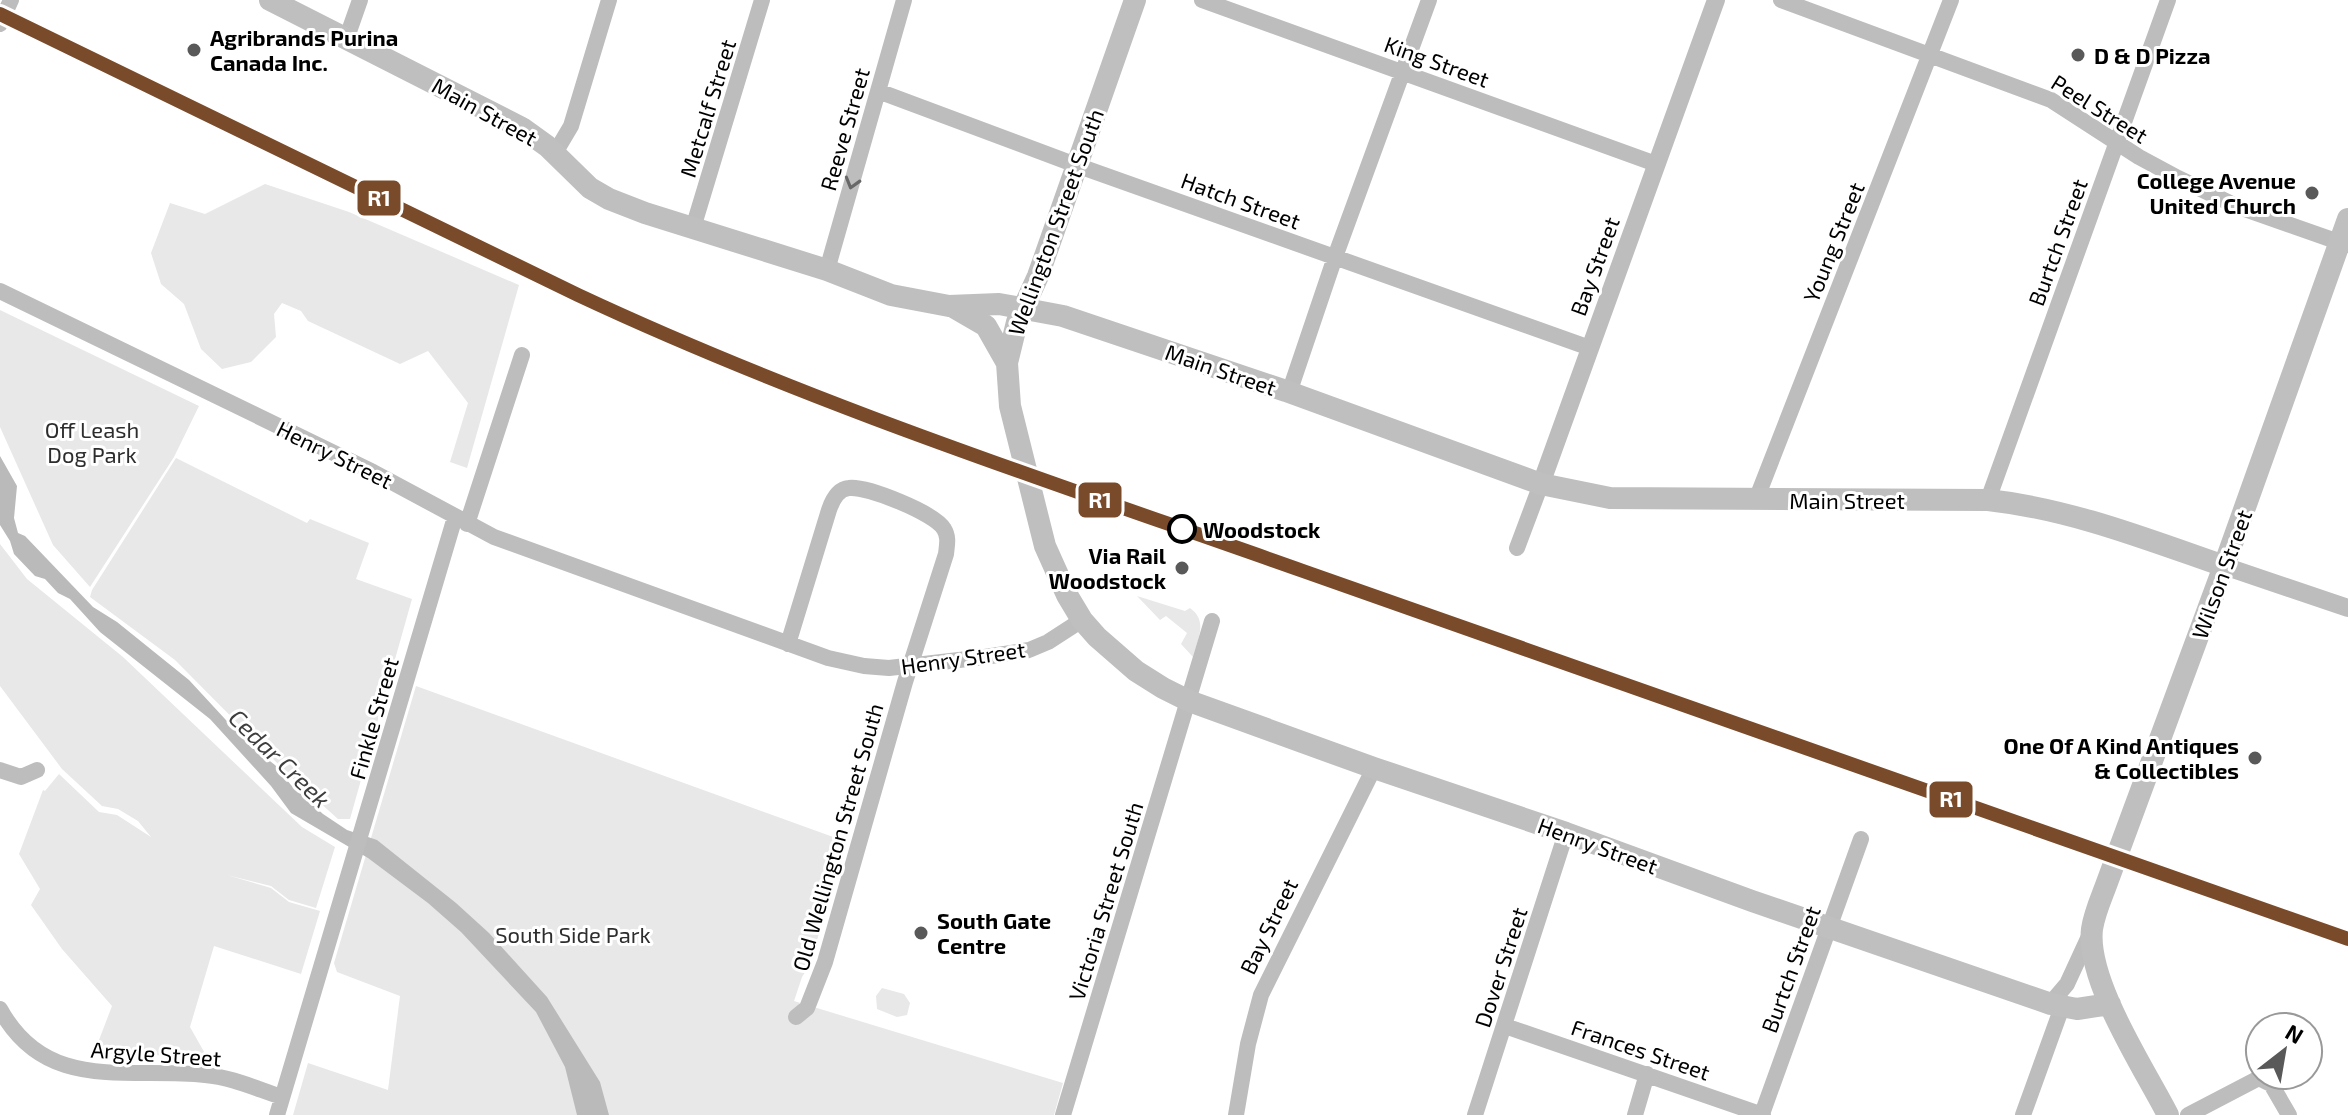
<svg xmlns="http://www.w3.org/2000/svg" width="2348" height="1115" font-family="'Exo 2',sans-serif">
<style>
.green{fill:#e8e8e8}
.water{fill:#bababa}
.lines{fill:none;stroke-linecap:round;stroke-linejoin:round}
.minor{stroke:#bdbdbd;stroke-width:16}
.tertiary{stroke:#bdbdbd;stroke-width:18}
.secondary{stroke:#bfbfbf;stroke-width:22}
.rail-1-casing{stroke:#fff;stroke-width:20}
.rail-1{stroke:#7a4b2a;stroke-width:14}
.oneway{stroke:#686868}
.poi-dot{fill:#595959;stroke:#fff;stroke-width:3}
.stop-dot{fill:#fff;stroke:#000;stroke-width:4}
.labels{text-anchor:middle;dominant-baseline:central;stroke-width:6;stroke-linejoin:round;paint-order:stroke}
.poi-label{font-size:22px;font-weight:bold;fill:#000;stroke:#fff;text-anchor:start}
.street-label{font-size:22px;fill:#000;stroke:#fff}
.park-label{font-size:22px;fill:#2d2d2d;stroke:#fff}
.stop-label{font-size:22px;font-weight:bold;fill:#000;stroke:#fff;text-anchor:start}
.water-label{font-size:24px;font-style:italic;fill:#3e3e3e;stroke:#fff}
.line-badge{stroke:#fff;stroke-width:3}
.badge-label{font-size:22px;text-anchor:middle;font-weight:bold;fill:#fff}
</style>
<rect width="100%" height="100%" fill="#fff"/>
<!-- green -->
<path class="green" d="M265 184 349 212 519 285 467 468 450 462 468 403 428 351 400 364 308 321 301 311 282 303 274 314 276 337 251 362 222 369 201 349 184 304 161 284 151 253 170 203 205 214Z
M0 310 199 406 174 457 90 587 53 545 0 427Z
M176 458 307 523 310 519 369 543 356 579 412 599 350 819H338L288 774 175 660 90 597 92 590Z
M0 544 27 579 123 657 302 827 335 847 316 908 289 900 271 886 227 875 271 888 289 902 320 911 301 974 214 946 190 1027 207 1057 94 1053 112 1006 62 949 31 905 40 889 19 854 43 790 45 791 59 774 99 812 117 815 151 837 138 821 118 809 102 806 62 769 0 686Z
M1137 596 1185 611 1190 608C1208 621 1198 638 1193 657L1181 644 1187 633 1166 616 1160 620Z
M416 686 847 842 809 966 802 977 794 1001 1063 1083 1054 1115H293L308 1063 388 1090 400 996 337 972 334 963Z
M882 988 904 994 910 1003 907 1015 897 1017 877 1009 876 996Z"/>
<!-- water -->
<path class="water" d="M0 456 17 486 14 518 18 533 25 536 93 607 117 622 189 680 249 745 275 765 291 785 323 814 347 830 377 840 456 903 489 933 547 997 600 1082 609 1115H577L565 1067 536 1012 461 932 428 903 368 858 291 813 271 786 210 719 100 632 70 599 58 593 45 579 35 576 14 554 10 541 0 525Z"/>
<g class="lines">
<!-- minor -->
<path class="minor" d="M1202 0 1656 164
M1781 0 2051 100 2139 157 2178 178 2236 206 2347 245
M0 24 11 0
M347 37 360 0
M878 91 1076 165 1590 348
M555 153 571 126 609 0
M693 228 762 0
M827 270 904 0
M0 291 373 472 494 537 828 658 864 666 889 668 985 657 1029 650 1048 642 1082 620
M1289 393 1335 257 1429 0
M1756 500 1951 0
M1988 500 2168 0
M467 524 522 355
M1517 548 1541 484
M788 644 829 510C832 501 837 489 849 488 867 486 935 513 944 529 949 537 947 545 946 554L905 682 825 962 807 1008 796 1017
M0 770 21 777 37 770
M2050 1004 2067 984 2090 934
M0 1009C46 1093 126 1067 205 1075 231 1077 257 1089 282 1097
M1505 1026 1763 1115
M1762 1114 1861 839
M277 1115 455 517
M1063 1115 1212 621
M1236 1115 1248 1044 1261 995 1374 768
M1475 1115 1566 833
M1635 1115 1647 1074
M2023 1115 2062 1007
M2188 1115 2259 1078 2271 1084 2289 1115"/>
<!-- tertiary -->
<path class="tertiary" d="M1541 484 1716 0
M2224 566 2348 608"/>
<!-- secondary -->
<path class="secondary" d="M270 0 522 128 547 146 590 188 609 199 645 213 827 270 891 295 949 306 999 304 1063 316 1286 391 1541 484 1610 498 1988 500C2070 509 2146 539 2224 566
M1135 0 1038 276 1017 322 1007 363 1010 406 1045 546 1067 595 1082 620 1097 637 1136 671 1163 688 1189 701 1374 768 1566 833 1752 901 2051 1004 2077 1009 2110 1004
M955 308 986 326 1007 363
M2168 1115C2144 1068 2086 981 2092 929 2094 915 2100 901 2105 888L2224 566 2348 219"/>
<defs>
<path id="rail-1" d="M0 14 578 295C813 405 1060 485 1303 571 1652 694 2000 817 2348 939"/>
</defs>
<!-- rail-1 casing -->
<use href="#rail-1" class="rail-1-casing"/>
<!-- rail-1 -->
<use href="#rail-1" class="rail-1"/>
</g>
<!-- one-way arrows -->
<defs><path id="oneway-chevron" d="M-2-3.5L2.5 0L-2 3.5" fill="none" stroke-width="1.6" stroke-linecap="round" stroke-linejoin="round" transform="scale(2)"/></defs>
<use class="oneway" href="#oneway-chevron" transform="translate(852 183) rotate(106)"/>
<!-- markers -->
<g class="poi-dot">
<circle cx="194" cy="50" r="8"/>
<circle cx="2078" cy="55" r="8"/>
<circle cx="2312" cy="193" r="8"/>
<circle cx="1182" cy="568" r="8"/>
<circle cx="2255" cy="758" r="8"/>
<circle cx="921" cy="933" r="8"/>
</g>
<circle class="stop-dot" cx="1182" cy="529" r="13"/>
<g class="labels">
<!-- poi labels -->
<g class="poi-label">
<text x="210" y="37">Agribrands Purina<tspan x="210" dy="25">Canada Inc.</tspan></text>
<text x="2094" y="55">D &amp; D Pizza</text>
<text x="2296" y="180" text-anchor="end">College Avenue<tspan x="2296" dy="25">United Church</tspan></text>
<text x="1166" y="555" text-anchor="end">Via Rail<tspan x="1166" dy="25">Woodstock</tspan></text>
<text x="2239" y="745" text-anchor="end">One Of A Kind Antiques<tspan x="2239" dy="25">&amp; Collectibles</tspan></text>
<text x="937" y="920">South Gate<tspan x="937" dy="25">Centre</tspan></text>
</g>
<!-- street labels -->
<g class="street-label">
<text transform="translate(1437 61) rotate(20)">King Street</text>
<text transform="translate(707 108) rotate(-73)">Metcalf Street</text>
<text transform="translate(2100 108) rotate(32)">Peel Street</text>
<text transform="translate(485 111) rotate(29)">Main Street</text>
<text transform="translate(844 129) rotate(-74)">Reeve Street</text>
<text transform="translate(1241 200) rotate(20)">Hatch Street</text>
<text transform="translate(1055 222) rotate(-70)">Wellington Street South</text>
<text transform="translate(1833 242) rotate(-68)">Young Street</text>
<text transform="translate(2057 242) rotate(-70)">Burtch Street</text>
<text transform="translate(1594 266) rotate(-70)">Bay Street</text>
<text transform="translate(1221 369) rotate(19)">Main Street</text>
<text transform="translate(335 454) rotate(26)">Henry Street</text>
<text x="1847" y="500">Main Street</text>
<text transform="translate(2221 574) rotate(-70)">Wilson Street</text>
<text transform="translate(963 657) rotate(-8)">Henry Street</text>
<text transform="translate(373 718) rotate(-74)">Finkle Street</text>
<text transform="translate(837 837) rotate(-74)">Old Wellington Street South</text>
<text transform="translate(1598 845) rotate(20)">Henry Street</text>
<text transform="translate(1105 901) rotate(-73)">Victoria Street South</text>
<text transform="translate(1268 926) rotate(-64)">Bay Street</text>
<text transform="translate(1500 967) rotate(-72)">Dover Street</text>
<text transform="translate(1790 969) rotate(-70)">Burtch Street</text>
<text transform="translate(1641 1049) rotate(19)">Frances Street</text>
<text transform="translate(156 1053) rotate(4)">Argyle Street</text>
</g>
<!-- park labels -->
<g class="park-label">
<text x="92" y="429">Off Leash<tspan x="92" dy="25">Dog Park</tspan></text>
<text x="573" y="934">South Side Park</text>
</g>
<!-- stop labels -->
<g class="stop-label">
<text x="1203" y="529">Woodstock</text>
</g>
<!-- water labels -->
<g class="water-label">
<text transform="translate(280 758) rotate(44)">Cedar Creek</text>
</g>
</g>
<g class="line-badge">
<rect x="356" y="179" width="46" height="38" rx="8" fill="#7a4b2a"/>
<rect x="1077" y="481" width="46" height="38" rx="8" fill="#7a4b2a"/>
<rect x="1928" y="780" width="46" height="39" rx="8" fill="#7a4b2a"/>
</g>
<g class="badge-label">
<text x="379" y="206">R1</text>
<text x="1100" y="508">R1</text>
<text x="1951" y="807">R1</text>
</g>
<!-- north arrow -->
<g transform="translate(2284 1051) rotate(31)"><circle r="38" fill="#ffffff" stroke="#999999" stroke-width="2"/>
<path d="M0-6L14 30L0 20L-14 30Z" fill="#595959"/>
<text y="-12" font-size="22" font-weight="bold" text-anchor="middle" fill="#000000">N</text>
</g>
</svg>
